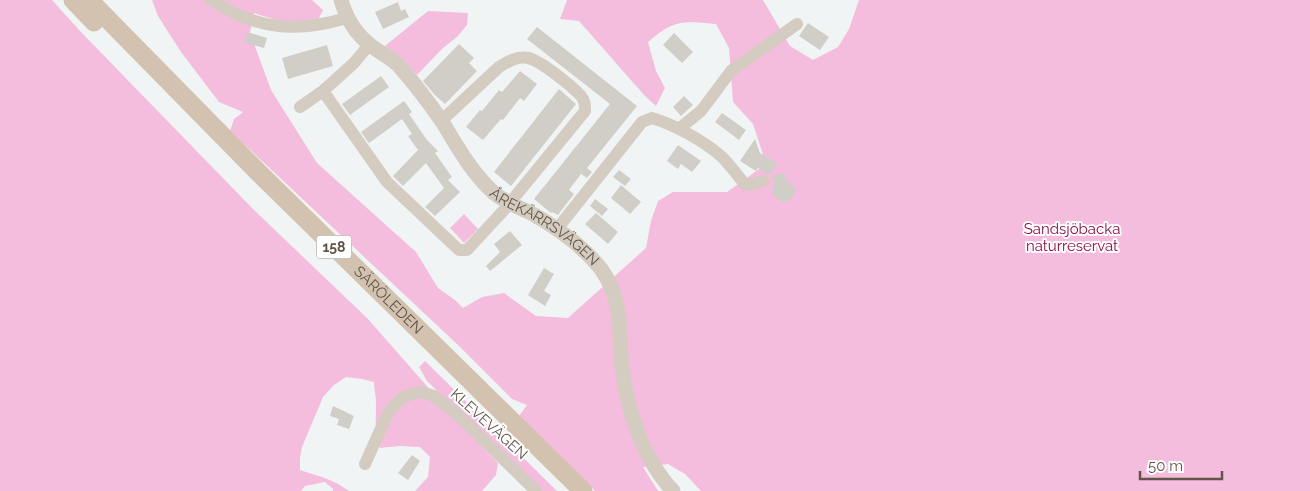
<svg xmlns="http://www.w3.org/2000/svg" width="1310" height="491" font-family="Raleway,sans-serif">
<style>
.green{fill:#f5bddd}
.building{fill:#d1cec8}
.lines{fill:none;stroke-linecap:round;stroke-linejoin:round}
.minor{stroke:#d4cbc1;stroke-width:12}
.tertiary{stroke:#d4cbc1;stroke-width:15}
.primary{stroke:#d3c2af;stroke-width:19}
.labels{text-anchor:middle;dominant-baseline:central;stroke-width:4;stroke-linejoin:round;paint-order:stroke}
.shield{fill:#fff;stroke:#91887e;stroke-width:1}
.shield-label{font-size:14px;font-weight:bold;fill:#625547}
.street-label{font-size:15px;fill:#625547;stroke:#fff}
.park-label{font-size:15px;fill:#8e0d48;stroke:#fff}
</style>
<rect width="100%" height="100%" fill="#f1f4f4"/>
<!-- green -->
<path class="green" d="M0 0H52L80 31 253 209 368 319 462 426 498 463 496 475 482 491H415L428 477 430 457 420 447 399 446 380 448C374 433 376 419 376 403 376 396 374 389 374 382L362 379 346 377 334 385 323 397 302 447 300 458V470C318 476 333 479 349 491H333V489L325 482 305 486 301 491H0Z
M152 0H312L323 10 318 20 288 24 254 13 250 33 271 90 317 163 416 252 438 288 455 300 463 308 482 297 504 293 536 316 568 318 646 248 651 221 658 201 673 192H727L766 164 753 124 733 102 729 48 716 24C682 21 675 19 648 42L656 71 665 88 656 106 644 95 579 21 560 19 567 0H763L790 46 813 60 838 47 849 29 859 0H1310V491H701L685 474 668 464 643 467 658 491H595L519 416 527 405 512 399 458 345 230 131 234 119 243 112 219 102 181 52 158 16Z
M428 11 468 13 467 25 458 36 443 48 417 75 404 61 385 46Z
M464 214 478 229 464 243 450 228Z
M425 361 557 491H540L427 381 419 367Z"/>
<!-- building -->
<path class="building" d="M398 2 401 11 405 9 409 17 383 29 375 12Z
M808 23 829 37 820 50 799 36Z
M537 27 637 106 587 168 592 172 587 178 581 174 569 190 574 194 558 215 552 212 551 213 534 199 610 104 527 39Z
M247 32 267 38 264 48 245 43Z
M674 33 693 52 682 63 663 45Z
M459 44 474 58 469 63 477 71 445 104 434 94 423 81Z
M327 45 333 66 288 79 282 58Z
M520 71 537 84 524 101 520 98 503 120 501 119 483 140 466 127 480 110 482 111 499 90 502 92Z
M381 76 389 87 350 115 342 104Z
M559 89 576 104 511 186 494 172Z
M684 96 693 105 681 116 673 107Z
M404 101 412 112 409 114 427 140 438 151 435 153 452 177 448 180 460 192 435 216 425 207 444 188 426 163 403 186 393 176 418 150 408 136 412 134 402 119 369 143 361 132Z
M722 113 746 130 739 140 715 122Z
M755 139 760 153 778 163 769 175 758 168 756 171 740 161Z
M678 145 701 161 692 172 681 164 678 169 667 161Z
M619 170 631 179 625 186 613 177Z
M784 173 786 180 792 184 795 191 794 195 789 201 782 202 773 196 772 189 775 180 770 176Z
M621 185 641 202 630 214 611 198Z
M595 199 608 209 602 216 590 206Z
M596 213 618 232 608 244 585 224Z
M510 231 522 245 490 271 486 266 500 252 494 244Z
M544 268 554 274 544 291 551 295 545 306 528 295Z
M333 406 354 416 349 429 337 425 339 419 330 416Z
M412 455 420 461 408 480 398 473Z"/>
<g class="lines">
<!-- minor -->
<path class="minor" d="M211 0C257 30 296 33 347 18
M369 45 354 63 323 91 387 182 459 250H467L504 210 585 111C585 105 585 101 581 96 573 87 540 60 528 58 517 56 509 61 499 67L441 121
M300 107 323 91
M680 128 701 111 731 71 797 24
M557 229 642 122 652 118C675 125 704 141 722 157 730 165 737 175 745 184L749 185 763 181
M365 464 387 415 393 407 403 397 421 392 434 396 457 414 536 491"/>
<!-- tertiary -->
<path class="tertiary" id="s1" d="M341 0C346 17 355 33 369 44 378 52 391 57 399 66 415 84 430 104 443 123 458 148 472 173 494 193 505 202 518 207 531 213 556 227 583 246 601 269 624 301 618 330 622 367 627 410 643 459 673 491"/>
<!-- primary -->
<g class="primary">
<path d="M73 0 94 22"/>
<path id="s2" d="M89 0 258 172 583 491"/>
</g>
</g>
<g class="labels">
<!-- shield labels -->
<rect class="shield" x="316.5" y="235.5" width="35" height="23" rx="4"/>
<g class="shield-label">
<text x="334" y="247">158</text>
</g>
<!-- street labels -->
<g class="street-label">
<text stroke="none"><textPath href="#s1" startOffset="310">ÅREKÄRRSVÄGEN</textPath></text>
<text stroke="none"><textPath href="#s2" startOffset="424">SÄRÖLEDEN</textPath></text>
<text transform="translate(489 424) rotate(42)">KLEVEVÄGEN</text>
</g>
<!-- park labels -->
<g class="park-label">
<text x="1072" y="229">Sandsjöbacka<tspan x="1072" dy="17">naturreservat</tspan></text>
</g>
</g>
<!-- scale -->
<path d="M1140 471v8h82v-8" fill="none" stroke="#625547" stroke-width="2.5"/>
<text x="1148" y="471" font-size="15" fill="#625547" stroke="#ffffff" stroke-width="4" paint-order="stroke">50 m</text>
</svg>
